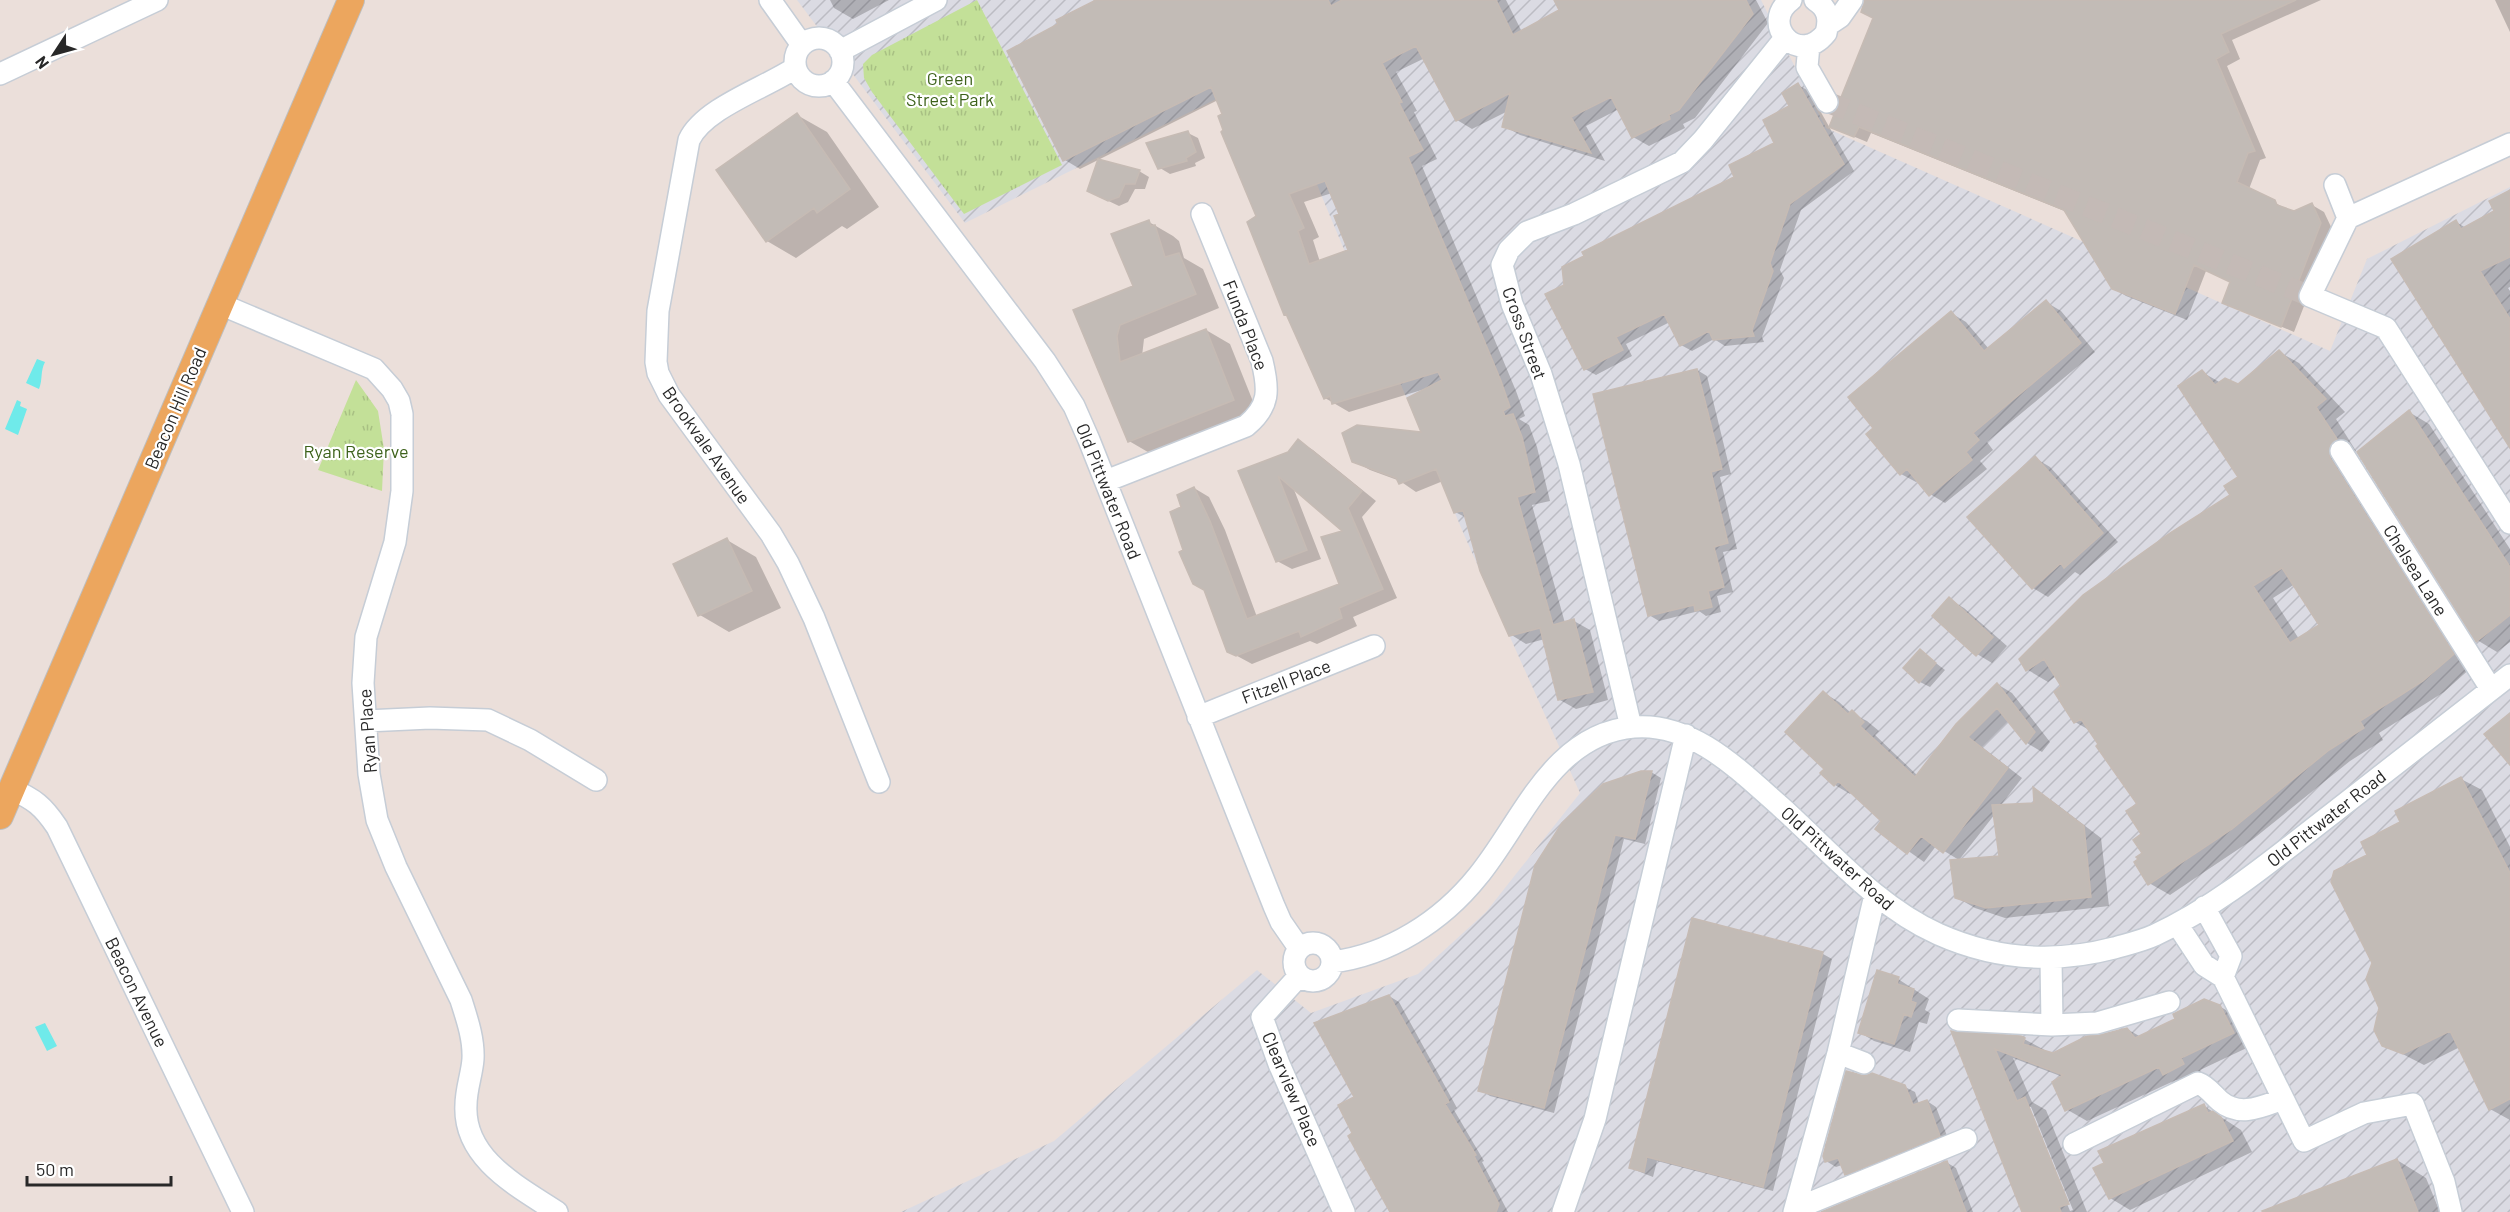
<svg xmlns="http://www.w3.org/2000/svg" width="2510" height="1212" font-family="Barlow,sans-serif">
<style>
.industrial{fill:url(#industrial-furrows)}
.grass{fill:url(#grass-tufts)}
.water{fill:#6feaea}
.shadow{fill:#0003;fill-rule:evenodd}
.building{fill:#c2bbb6;stroke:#c6bbb4;stroke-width:1.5;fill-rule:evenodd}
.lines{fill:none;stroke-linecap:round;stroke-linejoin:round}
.minor-tunnel{stroke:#c4bab6;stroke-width:21;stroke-dasharray:21 10;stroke-linecap:butt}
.minor-casing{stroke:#c6cdd6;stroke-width:24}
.major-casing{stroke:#bebebe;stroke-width:28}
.minor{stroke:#fff;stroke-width:21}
.major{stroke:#eca65e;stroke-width:26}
.labels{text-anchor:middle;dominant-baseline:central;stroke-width:4.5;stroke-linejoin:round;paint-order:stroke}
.park-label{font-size:18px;fill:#3d621b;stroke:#fff}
.street-label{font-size:18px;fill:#282828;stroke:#fff}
</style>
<defs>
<pattern id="industrial-furrows" width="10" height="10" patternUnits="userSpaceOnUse" patternTransform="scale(1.5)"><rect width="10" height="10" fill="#dbdbe3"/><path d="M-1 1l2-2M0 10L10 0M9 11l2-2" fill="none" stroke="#bcbcc3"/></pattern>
<pattern id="grass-tufts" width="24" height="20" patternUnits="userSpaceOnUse" patternTransform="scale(1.5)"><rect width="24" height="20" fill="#c3e098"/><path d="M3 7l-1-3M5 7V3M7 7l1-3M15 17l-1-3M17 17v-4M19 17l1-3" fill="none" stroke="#a8c083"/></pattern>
</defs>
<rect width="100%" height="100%" fill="#ebdfda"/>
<!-- industrial -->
<path class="industrial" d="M797 0H1761L1826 128 2330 351 2367 259 2510 187V1212H901L1054 1141 1257 970 1311 1013 1418 974 1486 912 1580 793 1465 537 1322 197 1273 71 965 223Z"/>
<!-- grass -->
<path class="grass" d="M977 0 1062 165 964 214 872 92 864 78 863 64 872 55Z
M356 380 378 411 384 449 382 491 318 470Z"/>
<!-- water -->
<path class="water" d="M37 359 45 362C40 372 43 379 39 389L26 383Z
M17 400 21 402 20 406 27 409 18 435 5 429Z
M45 1023 57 1046 47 1051 35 1027Z"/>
<!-- shadow -->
<path class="shadow" d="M830 0H889L853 19 834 8Z
M1098 0H1506L1522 32 1561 11 1555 0H1756L1768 23 1695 118 1683 124 1685 128 1649 146 1633 137 1619 109 1586 126 1605 161 1520 135 1504 126 1508 111 1472 129 1457 120 1425 58 1396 72 1417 111 1414 112 1437 159 1422 166 1516 391 1525 416 1519 419 1529 425 1537 447 1550 501 1532 505 1565 623 1574 621 1590 630 1608 700 1576 709 1560 700 1545 639 1526 644 1510 634 1467 518 1455 512 1443 481 1416 492 1400 481 1370 470 1354 461 1423 434 1425 389 1349 412 1325 398 1288 316 1285 314 1258 216 1225 130 1223 114 1218 100 1080 169 1065 160 1060 24ZM1332 193 1341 215 1350 251 1320 262 1313 240 1319 237 1304 202Z
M1867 0H2321L2232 40 2240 59 2227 66 2266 158 2260 160 2249 189 2294 213 2312 205 2324 212 2333 231 2294 332 2224 302 2232 282 2206 271 2187 320 2126 296 2113 288 2067 212 1871 133 1867 142 1831 127 1875 18Z
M2495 0H2510V32Z
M1798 85 1809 91 1854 171 1801 210 1780 270 1784 278 1762 337 1764 342 1725 346 1714 339 1692 351 1681 345 1670 322 1626 344 1632 356 1596 375 1585 369 1566 286 1586 256 1736 178 1776 144Z
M797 115 827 132 879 207 847 229 842 226 796 258 767 241Z
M1188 133 1198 138 1205 158 1195 163 1196 166 1170 174 1160 168Z
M1139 171 1149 177 1145 189H1135L1128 202 1119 206 1098 196Z
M2510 192V287L2508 288 2510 291V445L2456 222 2466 228 2496 212Z
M1149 222 1173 236 1179 241 1184 258 1203 269 1219 308 1144 339 1142 356 1206 330 1230 344 1258 414 1153 455 1129 441 1075 311 1135 287Z
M2046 302 2061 311 2095 352 1987 442 1993 450 1980 461 1987 469 1945 503 1930 494 1918 480 1916 482 1901 474 1875 428 1951 313 1966 322 1989 349Z
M2279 352 2299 363 2345 412 2336 419 2356 451 2349 457 2473 666 2444 692 2379 733 2383 740 2350 761 2252 840 2170 895 2149 883 2144 853 2139 804 2091 731 2075 722 2063 687 2056 676 2048 682 2028 670 2021 660 2232 496 2240 478 2202 372 2221 383 2238 386ZM2295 584 2321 625 2299 639 2273 598Z
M1697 370 1707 376 1731 474 1720 477 1737 549 1723 552 1733 592 1717 596 1721 612 1706 616 1699 611 1659 621 1649 615Z
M2409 412 2429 424 2510 549V642L2497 652 2477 640Z
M1298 441 1313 450 1376 501 1362 517 1397 598 1353 617 1357 626 1317 644 1310 641 1252 664 1228 651 1205 590 1185 551 1183 507 1194 488 1209 497 1225 530 1257 617 1341 585 1345 531 1293 487 1321 559 1292 569 1277 561 1240 471 1289 453Z
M2035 458 2050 467 2118 542 2080 575 2075 572 2048 597 2033 588 1970 517Z
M727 540 756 557 781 608 729 632 700 615Z
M1949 599 1964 608 2007 646 1992 663 1977 654Z
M1920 651 1945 670 1930 687 1920 682Z
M1997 684 2012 693 2050 742 2042 752 2027 743 2009 720 1982 747 2022 778 2000 806 2036 805 2035 790 2051 800 2101 838 2109 906 2005 918 1975 908 1956 897 2000 858 1995 814 1959 860 1936 846 1924 862 1877 829 1883 821 1852 792 1850 794 1835 785 1827 769 1824 693 1839 702 1851 713 1867 721 1879 731 1875 735 1918 776Z
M1651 772 1661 778 1645 844 1624 839 1554 1113 1490 1096 1480 1090 1563 824Z
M2461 779 2482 790 2510 847V1120L2490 1109 2460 1047 2424 1065 2383 1044 2381 1008 2374 962 2369 855 2402 822Z
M1823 954 1832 959 1773 1191 1657 1161 1653 1177 1630 1168Z
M1898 979 1929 999 1925 1010 1930 1013 1927 1024 1919 1022 1910 1052 1874 1041 1859 1032Z
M1389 996 1399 1002 1457 1108 1454 1110 1484 1161 1482 1162 1508 1212H1392L1354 1133 1356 1098Z
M2219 1006 2240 1018 2253 1045 2200 1070 2203 1076 2184 1085 2176 1080 2087 1121 2066 1109 2063 1077 2013 1058 2032 1102 2046 1110 2087 1212H2024L1953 1033 2024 1039 2054 1055 2127 1029 2141 1037ZM2028 1107H2031L2073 1210 2070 1211Z
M1905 1087 1915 1092 1919 1104 1927 1101 1936 1107 1949 1141 1856 1180 1846 1174 1842 1165 1836 1167 1826 1161Z
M2204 1106 2241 1130 2252 1152 2130 1210 2110 1198Z
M2397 1160 2426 1178 2440 1212H2263Z
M1946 1162 1956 1168 1973 1212H1825Z"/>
<!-- building -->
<path class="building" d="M1096 0H1328L1331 6 1342 0H1496L1513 35 1559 10 1554 0H1746L1753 14 1679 110 1669 115 1670 119 1632 138 1611 97 1571 117 1591 153 1502 127 1510 93 1456 121 1416 46 1382 63 1402 102 1399 103 1423 150 1408 157 1501 381 1510 407 1503 411 1505 416 1513 414 1522 437 1535 492 1517 497 1553 625 1574 619 1593 692 1558 700 1540 628 1509 636 1480 571 1463 510 1454 513 1436 469 1399 484 1396 478 1352 462 1342 433 1357 425 1421 432 1407 398 1442 380 1438 372 1332 404 1330 396 1324 399 1286 314 1284 315 1247 222 1256 216 1221 132 1223 130 1218 116 1222 114 1211 87 1063 161 1007 51 1058 24 1056 20ZM1325 181 1339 214 1334 216 1348 250 1309 264 1298 231 1304 228 1289 194Z
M1865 0H2296L2221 34 2229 52 2216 59 2255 151 2248 153 2237 182 2275 200 2277 205 2294 211 2312 203 2321 223 2281 327 2222 303 2230 282 2194 265 2175 314 2112 289 2064 210 1859 127 1854 137 1829 127 1873 18 1861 12Z
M1798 83 1844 164 1790 204 1770 263 1773 271 1752 330 1754 336 1713 340 1709 331 1680 346 1664 314 1616 337 1623 350 1584 370 1545 294 1564 285 1562 267 1584 256 1582 252 1734 177 1729 165 1774 143 1763 120 1789 106 1782 93Z
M797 113 850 189 817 213 814 208 766 242 716 170Z
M1188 131 1196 152 1186 158 1187 161 1158 169 1146 143Z
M1098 159 1140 170 1135 184H1125L1119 197 1108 201 1087 191Z
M2510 190V257L2480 271 2510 319V448L2391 259 2456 220 2461 229 2494 211 2489 201Z
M1149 220 1151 226 1155 225 1165 257 1179 253 1196 294 1120 325 1117 336 1120 362 1206 329 1234 400 1128 442 1073 310 1133 286 1111 234Z
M2046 300 2081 343 1973 433 1979 440 1966 452 1972 460 1929 496 1907 469 1900 475 1866 434 1873 428 1848 397 1951 311 1984 351Z
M2279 350 2326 399 2316 407 2337 439 2330 446V458L2454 654 2423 681 2360 721 2364 728 2329 750 2232 829 2148 885 2134 862 2138 859 2136 857 2142 853 2133 840 2141 834 2126 811 2137 804 2096 746 2098 744 2081 719 2074 723 2054 692 2061 686 2044 659 2026 671 2019 659 2083 595 2170 533 2230 495 2224 486 2238 477 2178 386 2202 370 2215 385 2225 378 2238 384ZM2282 568 2319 625 2290 643 2253 586Z
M1697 369 1722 469 1711 472 1728 543 1714 547 1724 587 1708 591 1712 607 1695 611 1694 605 1648 616 1593 394Z
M2409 410 2510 567V615L2476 642 2357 452Z
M1298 439 1362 491 1348 508 1383 589 1339 608 1342 618 1301 637 1299 631 1236 656 1227 652 1204 590 1193 584 1179 552 1183 550 1170 512 1181 507 1177 495 1194 487 1210 521 1247 619 1339 584 1321 537 1342 531 1278 476 1307 550 1276 562 1238 471 1288 452Z
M2035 456 2103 533 2064 568 2061 563 2032 589 1967 517Z
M727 538 752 591 698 616 673 564Z
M1949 597 1993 637 1976 656 1932 616Z
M1920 649 1936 663 1919 683 1903 668Z
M1997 683 2035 732 2026 744 1997 708 1968 737 2008 768 1943 853 1921 836 1907 854 1875 829 1881 821 1838 781 1834 786 1820 773 1824 769 1785 732 1823 691 1848 714 1852 710 1864 722 1860 726 1915 777 1956 724Z
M2510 713V765L2484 734Z
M1641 771H1652L1635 839 1615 835 1544 1108 1478 1091 1535 865 1562 823 1603 784Z
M2461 777 2510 873V1099L2489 1110 2450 1031 2403 1054 2382 1046 2374 1030 2379 1008 2366 979 2372 963 2331 882 2334 871 2367 855 2361 842 2400 822 2395 811Z
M2033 787 2084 826 2091 897 1986 908 1955 898 1950 860 1999 856 1992 805 2034 803Z
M1692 918 1823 952 1763 1187 1647 1157 1644 1172 1629 1168Z
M1877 970 1899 977 1897 984 1914 989 1911 1001 1916 1003 1911 1017 1904 1014 1894 1044 1858 1033Z
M1389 995 1449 1102 1445 1104 1476 1155 1474 1156 1499 1204 1496 1212H1390L1348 1136 1352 1133 1338 1105 1354 1097 1314 1023Z
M2204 999 2220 1005 2234 1033 2181 1058 2184 1064 2163 1075 2159 1067 2065 1111 2052 1082 2063 1075 1995 1049 2017 1101 2025 1097 2069 1204 2059 1207 2061 1212H2022L1951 1031 2021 1036 2025 1038 2023 1044 2053 1053 2087 1036 2100 1035 2127 1028 2135 1038 2175 1019 2173 1014Z
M1846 1071 1865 1076 1872 1073 1905 1085 1913 1105 1927 1100 1940 1136 1845 1175 1838 1158 1825 1162 1823 1156Z
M2204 1104 2208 1113 2213 1111 2221 1117 2233 1141 2109 1199 2093 1168 2104 1163 2098 1151Z
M2397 1159 2418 1212H2263L2262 1211Z
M1947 1161 1966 1212H1821Z"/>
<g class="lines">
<!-- minor-tunnel -->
<path class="minor-tunnel" d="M1827 102 2310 296"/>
<defs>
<path id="minor" d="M770 0 802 45
M1791 0C1759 23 1798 68 1826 33 1830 19 1828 8 1815 0
M1828 25 1840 17 1852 0
M795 62a24 24 0 1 1 48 0a24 24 0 1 1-48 0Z
M1809 45 1807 67 1827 102
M840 51 936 0
M795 68C765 88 704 108 689 140L658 311 656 362 658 373 669 395 771 534 788 563 814 618 879 782
M0 74 157 0
M833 81 1045 361 1074 406 1089 440 1274 906 1281 922 1299 948
M2510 144 2348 218 2310 296 2386 328 2510 523
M2335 185 2348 218
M220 304 374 369 392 389 399 401 402 414V491L395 542 366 637 363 683 369 774 377 820 396 867 461 1000C467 1019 474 1039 473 1059 472 1074 466 1089 466 1105 463 1159 519 1187 557 1212
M2341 451 2491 689
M1106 481 1246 426C1270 406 1269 390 1262 361L1202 214
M1198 717 1374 646
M366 721 430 718 488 720 530 740 596 780
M1631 727 1569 464 1541 374 1512 304 1502 265 1509 250 1527 232 1574 214 1682 162 1703 140 1785 38
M11 789C34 799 43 806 57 827L243 1212
M2204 907 2231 956 2223 977
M2177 924 2204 965 2223 977 2304 1141 2364 1113 2413 1104 2444 1182 2451 1212
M1294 962a19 19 0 1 1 38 0a19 19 0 1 1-38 0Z
M1332 962C1389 955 1442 921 1478 876 1523 821 1552 734 1634 727 1693 722 1740 771 1781 807 1831 852 1876 906 1938 934 1996 960 2053 964 2114 948 2128 944 2142 941 2155 935 2220 905 2277 856 2333 813 2392 767 2451 721 2510 675
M1299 976 1262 1017 1279 1064 1344 1212
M1958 1020 2052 1025 2051 959
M2052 1025 2097 1023 2169 1002
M1838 1053 1864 1063
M2074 1144 2198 1083C2207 1086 2213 1095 2220 1101 2240 1118 2263 1106 2283 1099
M1795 1209 1966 1139
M1563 1212 1595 1119 1686 735
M1794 1212 1838 1053 1875 895"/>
<path id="major" d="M0 816 351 0"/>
</defs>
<!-- minor casing -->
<use href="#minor" class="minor-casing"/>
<!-- major casing -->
<use href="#major" class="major-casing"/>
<!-- minor -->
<use href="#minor" class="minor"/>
<!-- major -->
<use href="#major" class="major"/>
</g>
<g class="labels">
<!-- park labels -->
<g class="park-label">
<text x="950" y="78">Green<tspan x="950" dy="21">Street Park</tspan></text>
<text x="356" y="451">Ryan Reserve</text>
</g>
<!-- street labels -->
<g class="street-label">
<text transform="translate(1246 325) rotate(69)">Funda Place</text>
<text transform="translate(1525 333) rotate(70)">Cross Street</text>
<text transform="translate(175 408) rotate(-67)">Beacon Hill Road</text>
<text transform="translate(707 445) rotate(55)">Brookvale Avenue</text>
<text transform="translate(1109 491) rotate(68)">Old Pittwater Road</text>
<text transform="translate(2416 570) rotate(58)">Chelsea Lane</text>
<text transform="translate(1286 681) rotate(-21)">Fitzell Place</text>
<text transform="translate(367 731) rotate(-94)">Ryan Place</text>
<text transform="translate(2326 818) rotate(-38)">Old Pittwater Road</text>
<text transform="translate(1838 858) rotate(42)">Old Pittwater Road</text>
<text transform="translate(137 992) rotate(64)">Beacon Avenue</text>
<text transform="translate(1292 1089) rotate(67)">Clearview Place</text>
</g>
</g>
<!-- north arrow -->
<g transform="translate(54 54) rotate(234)" stroke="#ffffff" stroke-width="4.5" paint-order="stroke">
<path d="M0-4.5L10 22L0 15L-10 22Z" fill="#282828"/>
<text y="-9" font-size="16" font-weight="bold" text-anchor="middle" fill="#282828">N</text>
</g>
<!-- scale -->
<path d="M27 1176v9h144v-9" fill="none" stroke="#282828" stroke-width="3"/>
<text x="36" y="1176" font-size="18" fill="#282828" stroke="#ffffff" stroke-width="4.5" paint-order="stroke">50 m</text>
</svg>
